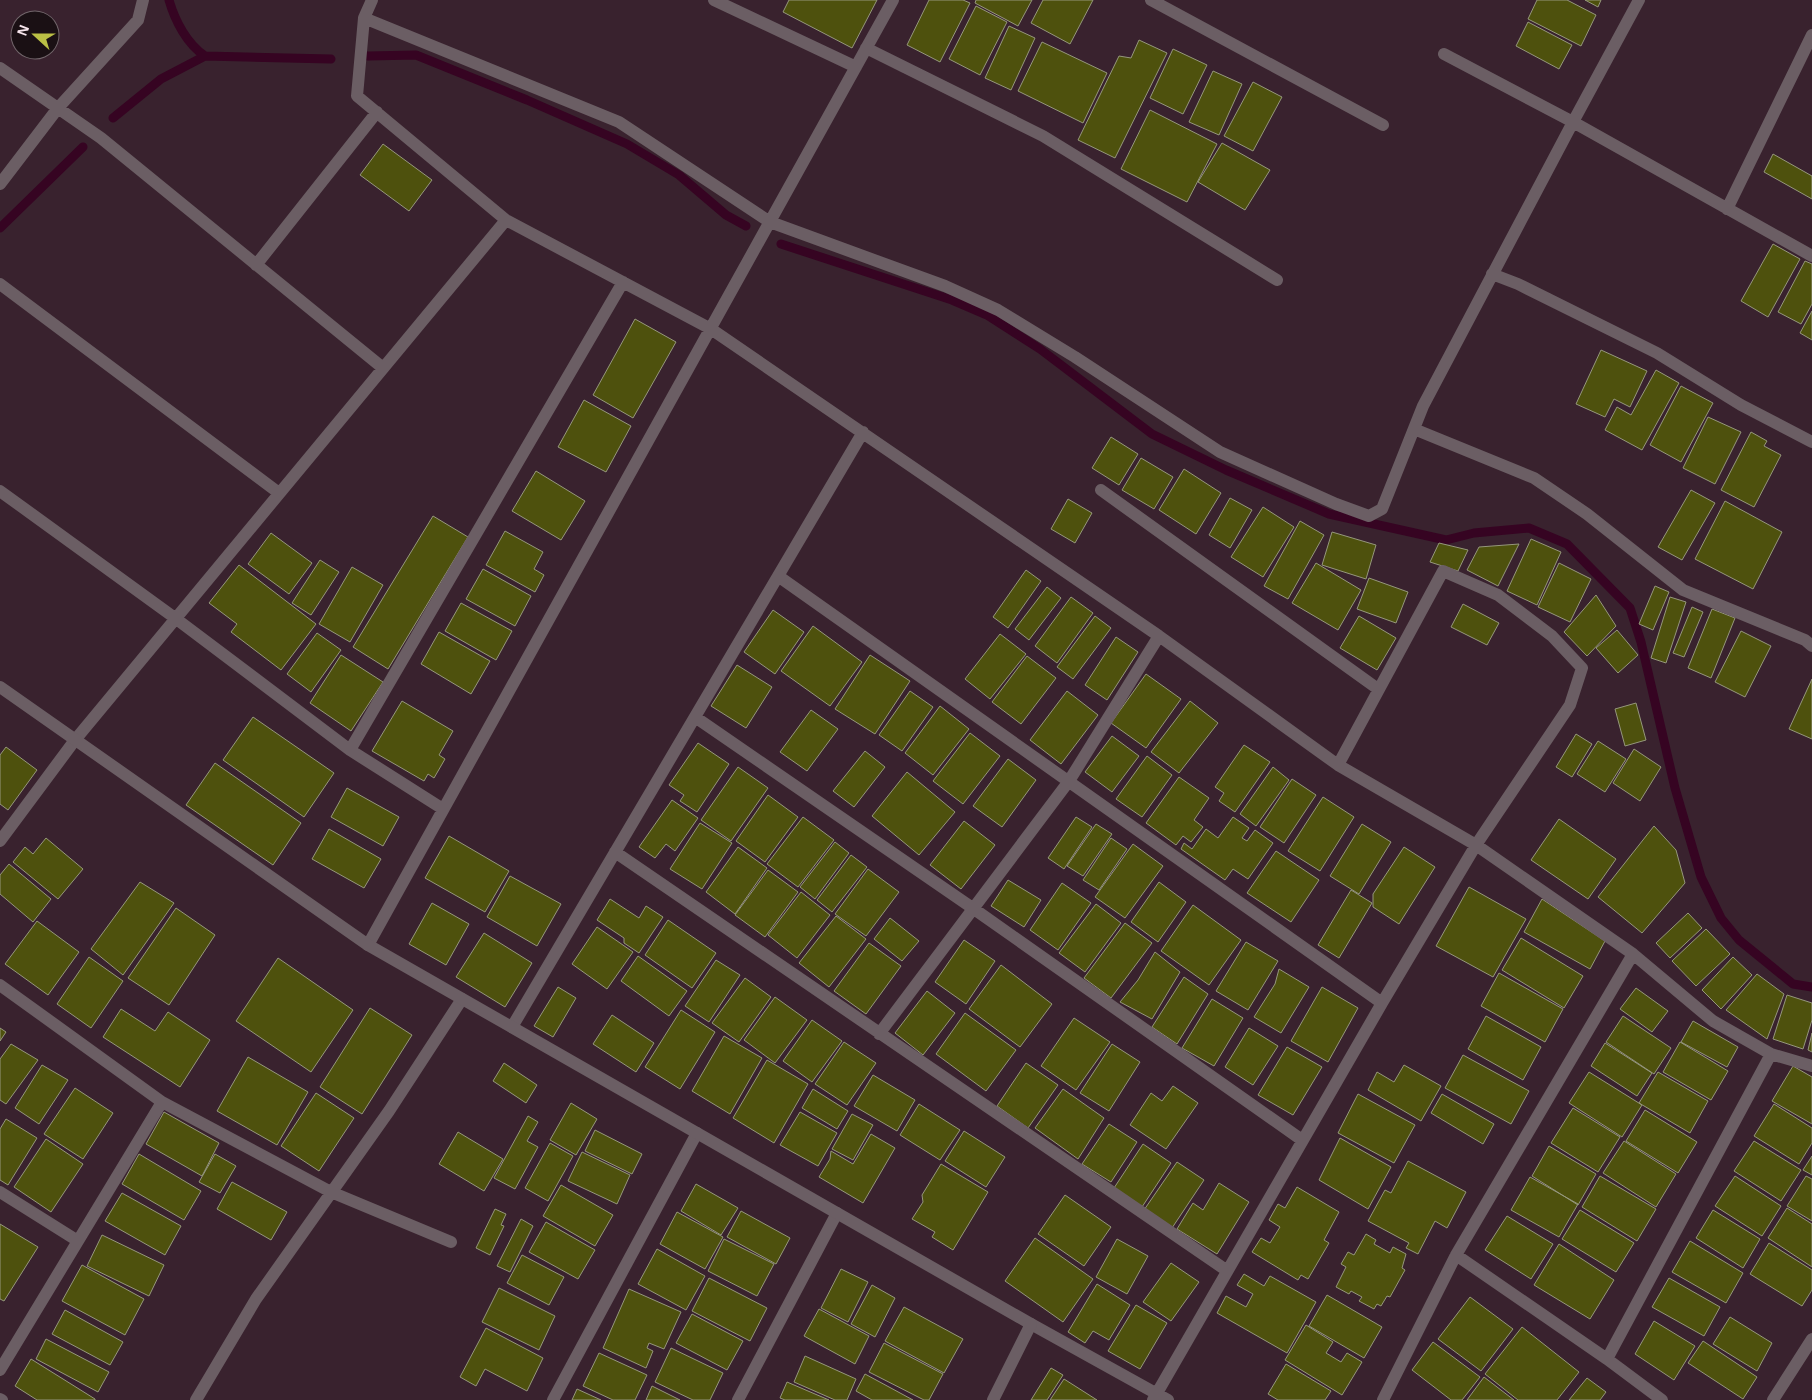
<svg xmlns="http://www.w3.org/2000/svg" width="1812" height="1400" font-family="Helvetica,sans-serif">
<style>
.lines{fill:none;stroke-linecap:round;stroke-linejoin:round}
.stream{stroke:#360422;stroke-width:9}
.building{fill:#4e510d;stroke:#95977c}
.minor{stroke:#6b5e64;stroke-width:12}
.tertiary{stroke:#6b5e64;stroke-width:12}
</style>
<rect width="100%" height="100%" fill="#39222e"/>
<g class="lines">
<!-- stream -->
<path class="stream" d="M169 0C175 21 187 44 205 56L331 59
M368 56 416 55 527 100 627 144 679 175 726 215 746 226
M113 118 161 79 205 56
M0 228 83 147
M781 244 952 300 987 315 1040 349 1152 434 1226 470 1329 514 1446 540 1474 533 1529 528 1567 544 1630 608 1641 642 1675 788 1701 877 1721 918 1739 940 1793 984 1812 987"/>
</g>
<!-- building -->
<path class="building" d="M789 0H877L852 48 783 12Z
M929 0H963L970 3 940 62 907 45Z
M976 0H1032L1018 26 975 3Z
M1043 0H1093L1070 44 1031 23Z
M1537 0H1567L1596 15 1581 46 1528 19Z
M1585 0H1601L1598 7Z
M976 6 1007 22 980 75 949 59Z
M1528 22 1572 45 1559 69 1516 46Z
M1009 26 1035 38 1011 90 985 78Z
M1139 40 1167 53 1115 158 1078 140 1119 56 1131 58Z
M1042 42 1107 73 1083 123 1018 91Z
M1173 49 1207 65 1183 114 1150 98Z
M1213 71 1242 84 1219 135 1189 122Z
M1253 82 1282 97 1253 151 1224 136Z
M1150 110 1217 144 1187 202 1121 169Z
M1222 143 1270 170 1245 210 1198 182Z
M383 144 432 180 409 211 360 175Z
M1773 154 1812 176V199L1764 172Z
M1773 244 1800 259 1768 317 1741 301Z
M1805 261 1812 264V304L1801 324 1778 312Z
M1812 311V340L1800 333Z
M635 319 676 342 633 418 593 395Z
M1601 350 1647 371 1630 407 1614 399 1605 417 1576 404Z
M1656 370 1679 383 1642 450 1605 430 1617 407 1631 415Z
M1681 386 1713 403 1681 462 1650 445Z
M584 400 631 426 606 472 558 447Z
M1708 417 1741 432 1715 484 1683 468Z
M1751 432 1767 441 1764 446 1781 455 1754 507 1721 490Z
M1111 437 1138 454 1119 485 1092 468Z
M1141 458 1173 477 1154 509 1122 490Z
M1184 469 1221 493 1196 534 1159 510Z
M536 471 585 501 561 540 512 511Z
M1691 490 1715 503 1682 560 1658 547Z
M1230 498 1252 510 1230 548 1209 535Z
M1068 499 1092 513 1075 543 1051 529Z
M1725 501 1782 532 1753 589 1695 559Z
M1263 507 1294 527 1263 577 1231 557Z
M433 516 468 537 388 669 353 647Z
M1300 521 1324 535 1288 599 1264 586Z
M505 531 543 552 534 569 544 575 535 592 486 565Z
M1332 532 1376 545 1366 579 1322 565Z
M271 533 312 563 289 594 248 564Z
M1531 539 1561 552 1537 605 1507 591Z
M1439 543 1468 550 1458 571 1430 562Z
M1519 544 1498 586 1467 570 1479 547Z
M320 560 339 572 311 615 292 603Z
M1316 563 1361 590 1338 630 1292 603Z
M1559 563 1591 579 1570 622 1538 607Z
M239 565 316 624 281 670 231 632 237 624 209 603Z
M352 567 383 585 350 642 319 624Z
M483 569 531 596 515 626 466 599Z
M1026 570 1041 581 1008 628 993 617Z
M1369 578 1408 592 1396 623 1357 609Z
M1655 586 1669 592 1653 630 1639 624Z
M1047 587 1061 598 1029 640 1015 629Z
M1596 595 1616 626 1587 656 1564 632Z
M1071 597 1093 613 1057 663 1035 646Z
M1670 597 1686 602 1666 663 1651 658Z
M461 603 512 631 496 660 445 631Z
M1463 604 1499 623 1487 645 1451 627Z
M1692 607 1703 612 1684 657 1673 653Z
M1712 609 1735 618 1711 678 1688 668Z
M773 610 804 632 775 674 744 652Z
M1095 616 1111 628 1073 679 1057 667Z
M1359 616 1396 638 1377 670 1340 648Z
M813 626 862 662 830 706 781 671Z
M1617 630 1638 655 1618 673 1596 648Z
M1741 631 1771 646 1745 697 1715 682Z
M439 632 490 661 471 694 421 664Z
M317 633 341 650 311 692 287 674Z
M1000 634 1026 654 990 699 965 679Z
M1116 637 1138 652 1107 700 1085 685Z
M341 655 383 682 351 731 310 703Z
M870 655 910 681 875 734 835 709Z
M1027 656 1056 678 1021 724 992 702Z
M737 665 772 687 746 728 711 706Z
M1146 674 1181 699 1146 748 1111 723Z
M1812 679V739L1789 729Z
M910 691 933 707 902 751 879 735Z
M1067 691 1098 715 1061 764 1030 740Z
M402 701 453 731 439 755 445 759 434 778 428 774 424 781 372 751Z
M1190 701 1218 723 1179 773 1151 752Z
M1636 703 1646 740 1625 746 1615 709Z
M940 706 969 729 933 775 905 753Z
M811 710 838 729 807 771 780 752Z
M253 717 334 773 304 817 223 760Z
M970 733 1000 756 963 804 933 781Z
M1576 734 1592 744 1572 777 1556 767Z
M1112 736 1139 756 1112 792 1085 772Z
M1598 741 1626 759 1605 792 1577 774Z
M698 743 729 764 697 812 680 801 684 795 669 785Z
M1244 745 1270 762 1235 812 1219 801 1224 793 1215 787Z
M6 747 37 770 8 810 0 804V755Z
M1634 749 1661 767 1640 801 1613 783Z
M865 751 885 767 854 807 833 791Z
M1147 756 1172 775 1142 817 1116 799Z
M1008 759 1036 780 1002 827 973 806Z
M215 763 301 823 273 865 186 805Z
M738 767 768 788 731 841 701 820Z
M1273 767 1289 780 1256 826 1240 814Z
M907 772 955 812 919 855 872 816Z
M1179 777 1209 798 1194 820 1203 827 1191 842 1183 836 1176 845 1146 823Z
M1292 779 1316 795 1284 843 1260 827Z
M347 788 399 817 383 846 331 817Z
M768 795 798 817 765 862 736 841Z
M1323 797 1354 817 1320 871 1288 851Z
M672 800 698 818 675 851 666 844 655 858 639 847Z
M803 817 834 840 798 887 767 864Z
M1076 817 1092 827 1064 869 1048 858Z
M1233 817 1249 828 1242 838 1247 841 1255 830 1273 843 1248 879 1233 869 1225 880 1181 849 1184 843 1192 849 1206 829 1218 838Z
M1559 819 1616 859 1588 899 1531 860Z
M964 821 995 845 961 889 930 865Z
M700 823 732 843 702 889 670 869Z
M1096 824 1112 834 1083 876 1067 866Z
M1362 824 1391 842 1359 894 1330 876Z
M1654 826 1676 850 1685 883 1642 933 1598 897Z
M329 829 381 859 364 888 312 859Z
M449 836 509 871 485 912 425 878Z
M46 838 83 869 58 899 13 862 25 847 33 854Z
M1111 838 1127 849 1099 890 1083 880Z
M835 842 849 853 815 899 800 887Z
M1133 844 1163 866 1125 918 1095 897Z
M738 847 767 868 735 914 706 892Z
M1404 847 1435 867 1399 924 1373 907V894Z
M1276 851 1319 880 1291 922 1247 893Z
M851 855 867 867 832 912 817 900Z
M9 864 51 899 33 922 0 894V875Z
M868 869 899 892 866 936 835 914Z
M768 870 798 892 765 937 735 915Z
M510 876 561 904 537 946 487 917Z
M1008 880 1041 900 1024 927 991 906Z
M140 882 174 903 123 975 91 949Z
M1159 882 1186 902 1158 942 1131 922Z
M1062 883 1091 903 1058 950 1030 930Z
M1469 887 1526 919 1493 977 1436 946Z
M1351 890 1372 903 1339 958 1318 945Z
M801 892 830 915 797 958 768 935Z
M610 899 639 918 646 906 663 917 639 953 624 943V938L597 920Z
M1542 899 1605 941 1590 969 1524 932Z
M432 903 469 924 446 965 409 944Z
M1096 904 1121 923 1085 972 1059 953Z
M1193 905 1241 940 1209 985 1161 951Z
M176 908 215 935 169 1005 128 978Z
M1688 913 1702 928 1670 958 1656 943Z
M836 916 866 939 829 987 799 963Z
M890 918 919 941 902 961 874 939Z
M668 920 716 953 692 988 645 955Z
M37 921 79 952 48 995 5 964Z
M1125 923 1152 943 1111 998 1084 978Z
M597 927 633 952 607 989 572 964Z
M1706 929 1730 954 1696 986 1672 961Z
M484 933 532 963 505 1007 456 977Z
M1521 938 1583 976 1564 1008 1502 970Z
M964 940 995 961 966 1004 935 982Z
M1246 942 1278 961 1248 1010 1216 991Z
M869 943 901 966 866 1014 834 991Z
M1155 952 1180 972 1152 1019 1120 1002 1138 980Z
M638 956 687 991 669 1016 621 981Z
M89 957 123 981 91 1028 57 1004Z
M1733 957 1752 975 1721 1009 1702 990Z
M278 958 353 1010 311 1072 236 1021Z
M716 960 740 975 709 1022 685 1006Z
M1001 965 1052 1004 1020 1047 969 1009Z
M1279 969 1309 987 1281 1033 1254 1017 1275 984Z
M1499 973 1563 1009 1545 1042 1481 1006Z
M1757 974 1784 994 1767 1039 1726 1010Z
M1184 977 1208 994 1177 1044 1152 1027Z
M745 978 771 997 739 1042 712 1023Z
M558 987 576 998 553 1037 534 1026Z
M1322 987 1358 1008 1328 1062 1291 1041Z
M1636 988 1668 1011 1652 1032 1620 1009Z
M927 991 955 1013 923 1055 895 1033Z
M1787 995 1812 1003V1020L1803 1049 1773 1039Z
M775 997 807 1020 775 1063 744 1040Z
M1212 999 1243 1018 1214 1066 1182 1048Z
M370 1008 412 1035 362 1114 320 1087Z
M121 1009 155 1031 168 1012 210 1040 180 1087 103 1037Z
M681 1010 715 1032 680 1089 645 1067Z
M965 1013 1016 1050 986 1091 936 1054Z
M612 1015 654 1043 636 1072 593 1044Z
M1486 1016 1541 1047 1523 1080 1468 1049Z
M1623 1016 1671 1048 1654 1074 1606 1042Z
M1074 1018 1110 1042 1076 1090 1041 1066Z
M812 1020 842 1041 812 1082 783 1061Z
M1693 1021 1738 1047 1727 1067 1681 1042Z
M0 1028 6 1032 0 1041Z
M1249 1028 1278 1046 1253 1085 1225 1067Z
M1812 1033V1052L1808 1050Z
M724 1036 762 1058 730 1114 692 1091Z
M844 1042 876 1063 847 1105 815 1084Z
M1680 1042 1728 1071 1711 1100 1663 1072Z
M1605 1043 1652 1073 1637 1096 1591 1066Z
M11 1044 38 1060 6 1104 0 1100V1059Z
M1112 1044 1140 1062 1109 1111 1080 1093Z
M1287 1047 1322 1067 1293 1115 1258 1095Z
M1463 1055 1529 1091 1511 1124 1445 1088Z
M248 1057 308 1092 277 1145 217 1111Z
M767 1060 808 1084 774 1143 733 1118Z
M504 1063 537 1085 526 1103 493 1081Z
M1026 1063 1058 1085 1028 1128 997 1106Z
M42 1065 68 1080 39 1124 15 1108Z
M1404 1065 1441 1086 1421 1121 1368 1090 1377 1072 1394 1082Z
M1793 1066 1812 1077V1124L1772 1101Z
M1589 1072 1642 1105 1622 1137 1569 1103Z
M1658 1072 1708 1101 1690 1133 1639 1103Z
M873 1075 915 1100 897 1131 854 1106Z
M1173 1086 1198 1103 1166 1149 1130 1125 1151 1093 1162 1101Z
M75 1088 113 1113 83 1159 44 1134Z
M813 1089 848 1111 837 1129 802 1108Z
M1063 1089 1104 1118 1078 1159 1035 1128Z
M316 1093 354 1118 319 1171 281 1146Z
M1358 1094 1415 1125 1394 1163 1338 1133Z
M1442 1094 1494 1124 1483 1144 1431 1113Z
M571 1103 597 1119 576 1155 550 1140Z
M919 1104 960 1130 940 1160 900 1135Z
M1774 1104 1812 1128V1143L1799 1164 1754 1136Z
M1573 1108 1620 1137 1598 1172 1551 1143Z
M1645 1110 1697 1142 1678 1173 1626 1141Z
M164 1112 219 1143 202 1176 146 1144Z
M800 1112 837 1133 818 1166 780 1145Z
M852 1114 873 1125 853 1160 832 1149Z
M528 1116 538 1122 527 1141 538 1147 515 1189 494 1178Z
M6 1119 37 1138 8 1185 0 1180V1129Z
M1109 1124 1137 1142 1111 1182 1082 1164Z
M595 1130 642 1154 632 1174 585 1151Z
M964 1131 1005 1157 986 1187 945 1161Z
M458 1132 503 1159 484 1191 439 1164Z
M871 1134 895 1148 863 1203 819 1177 830 1159 831 1151 853 1164Z
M1340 1138 1391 1167 1368 1209 1319 1180Z
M46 1139 83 1164 51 1212 14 1187Z
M1624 1141 1676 1174 1656 1207 1603 1173Z
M1754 1141 1801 1170 1781 1201 1734 1171Z
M550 1143 573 1156 548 1201 525 1188Z
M1143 1144 1171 1163 1142 1207 1114 1188Z
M1549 1146 1596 1174 1578 1205 1532 1176Z
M582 1152 630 1175 617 1204 568 1181Z
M139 1154 201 1191 184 1220 122 1184Z
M215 1154 236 1166 220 1193 199 1182Z
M1812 1156V1175L1803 1170Z
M1408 1161 1466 1192 1447 1228 1435 1221 1418 1254 1406 1248 1409 1243 1368 1221 1385 1190 1391 1193Z
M1177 1162 1204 1180 1172 1228 1144 1210Z
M941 1164 988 1192 953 1250 932 1237 935 1232 912 1219 923 1202 922 1195Z
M1600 1176 1656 1209 1637 1241 1582 1207Z
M1735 1176 1781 1206 1762 1236 1715 1206Z
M1806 1176 1812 1179V1221L1787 1206Z
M1530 1177 1578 1204 1559 1237 1511 1210Z
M232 1182 287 1212 271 1240 217 1209Z
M1219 1183 1249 1202 1217 1254 1177 1229 1193 1203 1203 1210Z
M696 1184 738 1208 721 1235 681 1211Z
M561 1185 613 1215 595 1246 543 1216Z
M1297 1187 1339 1212 1324 1240 1329 1243 1308 1279 1301 1275 1298 1280 1252 1252 1261 1238 1270 1243 1280 1227 1269 1220 1278 1204 1285 1208Z
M122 1193 181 1226 165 1255 105 1221Z
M1065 1195 1111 1227 1084 1266 1038 1234Z
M1787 1208 1812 1224V1267L1768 1238Z
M495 1209 506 1214 501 1225 504 1226 490 1255 476 1248Z
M1580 1210 1634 1243 1616 1272 1562 1239Z
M1713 1210 1760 1239 1743 1268 1696 1238Z
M741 1211 790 1238 776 1264 727 1237Z
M677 1212 723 1237 705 1269 660 1244Z
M1507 1216 1553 1244 1531 1279 1485 1250Z
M521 1219 533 1226 510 1272 497 1266Z
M546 1222 595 1250 578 1279 529 1252Z
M0 1224 38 1247 4 1301 0 1299Z
M1366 1234 1376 1240 1374 1244 1390 1253 1393 1247 1406 1254 1402 1268 1405 1270 1390 1297 1387 1296 1381 1306 1377 1304 1374 1309 1359 1301 1362 1297 1351 1291 1349 1294 1336 1287 1346 1267 1341 1264 1348 1252 1354 1255Z
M102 1235 164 1265 149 1296 87 1266Z
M1035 1238 1093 1279 1063 1322 1005 1281Z
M724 1239 774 1264 757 1296 708 1271Z
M1117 1239 1148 1256 1127 1294 1096 1277Z
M1690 1241 1743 1273 1726 1303 1672 1272Z
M1769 1243 1812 1270V1290L1802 1306 1750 1274Z
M1559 1244 1614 1280 1590 1319 1534 1285Z
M657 1249 705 1276 686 1310 638 1284Z
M522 1255 564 1277 549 1305 507 1283Z
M1171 1263 1199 1282 1171 1321 1143 1302Z
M82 1265 144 1299 125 1335 62 1301Z
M841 1269 868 1282 848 1322 821 1308Z
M1244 1274 1264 1286 1270 1276 1316 1302 1287 1353 1217 1313 1226 1296 1246 1307 1253 1294 1237 1285Z
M709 1278 767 1308 750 1341 692 1311Z
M1669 1278 1720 1307 1704 1336 1652 1307Z
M1097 1284 1130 1305 1109 1340 1093 1331 1085 1343 1068 1332Z
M872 1285 895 1298 875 1337 851 1324Z
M499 1288 555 1316 539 1350 482 1322Z
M629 1289 681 1312 664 1349 649 1343 647 1348 653 1351 646 1368 603 1348Z
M1327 1295 1382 1327 1364 1358 1309 1326Z
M1470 1297 1513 1329 1481 1371 1438 1339Z
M1136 1305 1167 1323 1140 1369 1108 1351Z
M904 1307 963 1339 944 1373 885 1341Z
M819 1309 869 1336 855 1364 804 1336Z
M65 1310 123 1342 110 1365 52 1334Z
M692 1314 743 1341 727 1370 676 1343Z
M1730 1317 1772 1343 1757 1371 1713 1344Z
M1654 1321 1695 1346 1674 1380 1635 1354Z
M1306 1325 1333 1342 1326 1353 1341 1362 1347 1353 1362 1362 1342 1395 1285 1360Z
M1522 1327 1579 1372 1557 1400H1518L1485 1374Z
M486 1328 543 1358 527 1391 485 1369 476 1386 460 1377Z
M46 1339 109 1372 98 1392 36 1359Z
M1703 1341 1757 1377 1743 1399 1688 1363Z
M1433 1342 1480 1377 1462 1400H1451L1412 1370Z
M884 1343 943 1374 929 1400H924L869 1372Z
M671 1348 723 1373 710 1400H693L655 1382Z
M599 1353 647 1375 635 1400H613L583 1386Z
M805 1356 856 1379 847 1400H835L794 1382Z
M31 1359 95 1399V1400H37L15 1386Z
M1286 1364 1331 1391 1325 1400H1278L1268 1394Z
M1051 1368 1063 1375 1047 1400H1031Z
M865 1374 913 1400H872L856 1391Z
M1484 1377 1514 1400H1467Z
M1587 1378 1606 1392 1600 1400H1569Z
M1064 1379 1097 1400H1050Z
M787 1382 829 1400H785L780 1398Z
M652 1386 680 1400H646Z
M577 1389 601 1400H572Z"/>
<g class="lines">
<!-- minor -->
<path class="minor" d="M714 0 856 67
M1151 0 1383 125
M364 18 619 122 770 222 945 286 998 310 1075 357 1220 452 1336 504 1369 516 1382 509 1423 406 1573 122 1812 256
M866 48 1043 136 1277 280
M1444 54 1573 122 1639 0
M0 68 101 138 383 368
M0 184 58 108 138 20 143 0
M1727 209 1812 35
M506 220 711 329 1159 636 1338 765 1476 845 1633 954 1456 1255 1383 1400
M256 265 377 112
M1492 274 1518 284 1657 353 1741 405 1812 442
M0 284 279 493
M1414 429 1534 478 1587 514 1683 590 1805 640 1812 646
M1101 490 1378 689
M0 491 175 618 350 750 443 809
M778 576 1382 1003 1476 845 1570 705 1582 668 1552 636 1498 595 1443 571 1338 765
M695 717 974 909 1302 1140
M350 750 623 282
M0 841 75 740 506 220 357 96 364 18 372 0
M615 852 1226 1270
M368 945 893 0
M0 985 162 1102 0 1370
M512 1027 863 432
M879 1034 1069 781 1159 636
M1771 1054 1812 1066
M162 1102 331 1192 451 1242
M0 1192 78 1241
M1456 1255 1607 1359 1662 1400
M1031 1324 1168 1400
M1607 1359 1771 1054 1713 1021 1633 954
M0 1399 2 1400
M196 1400 256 1299 389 1111 462 999
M553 1400 697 1133
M738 1400 837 1213
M1153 1400 1382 1003
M1773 1400 1812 1339"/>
<!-- tertiary -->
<path class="tertiary" d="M0 687 368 945 1031 1324 993 1400"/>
</g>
<!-- north arrow -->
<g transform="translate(35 35) rotate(291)"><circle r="24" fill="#1a1014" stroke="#72666b"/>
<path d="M0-4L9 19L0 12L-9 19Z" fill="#bbc045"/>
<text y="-8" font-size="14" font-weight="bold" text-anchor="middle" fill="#f7e6ed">N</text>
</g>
</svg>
